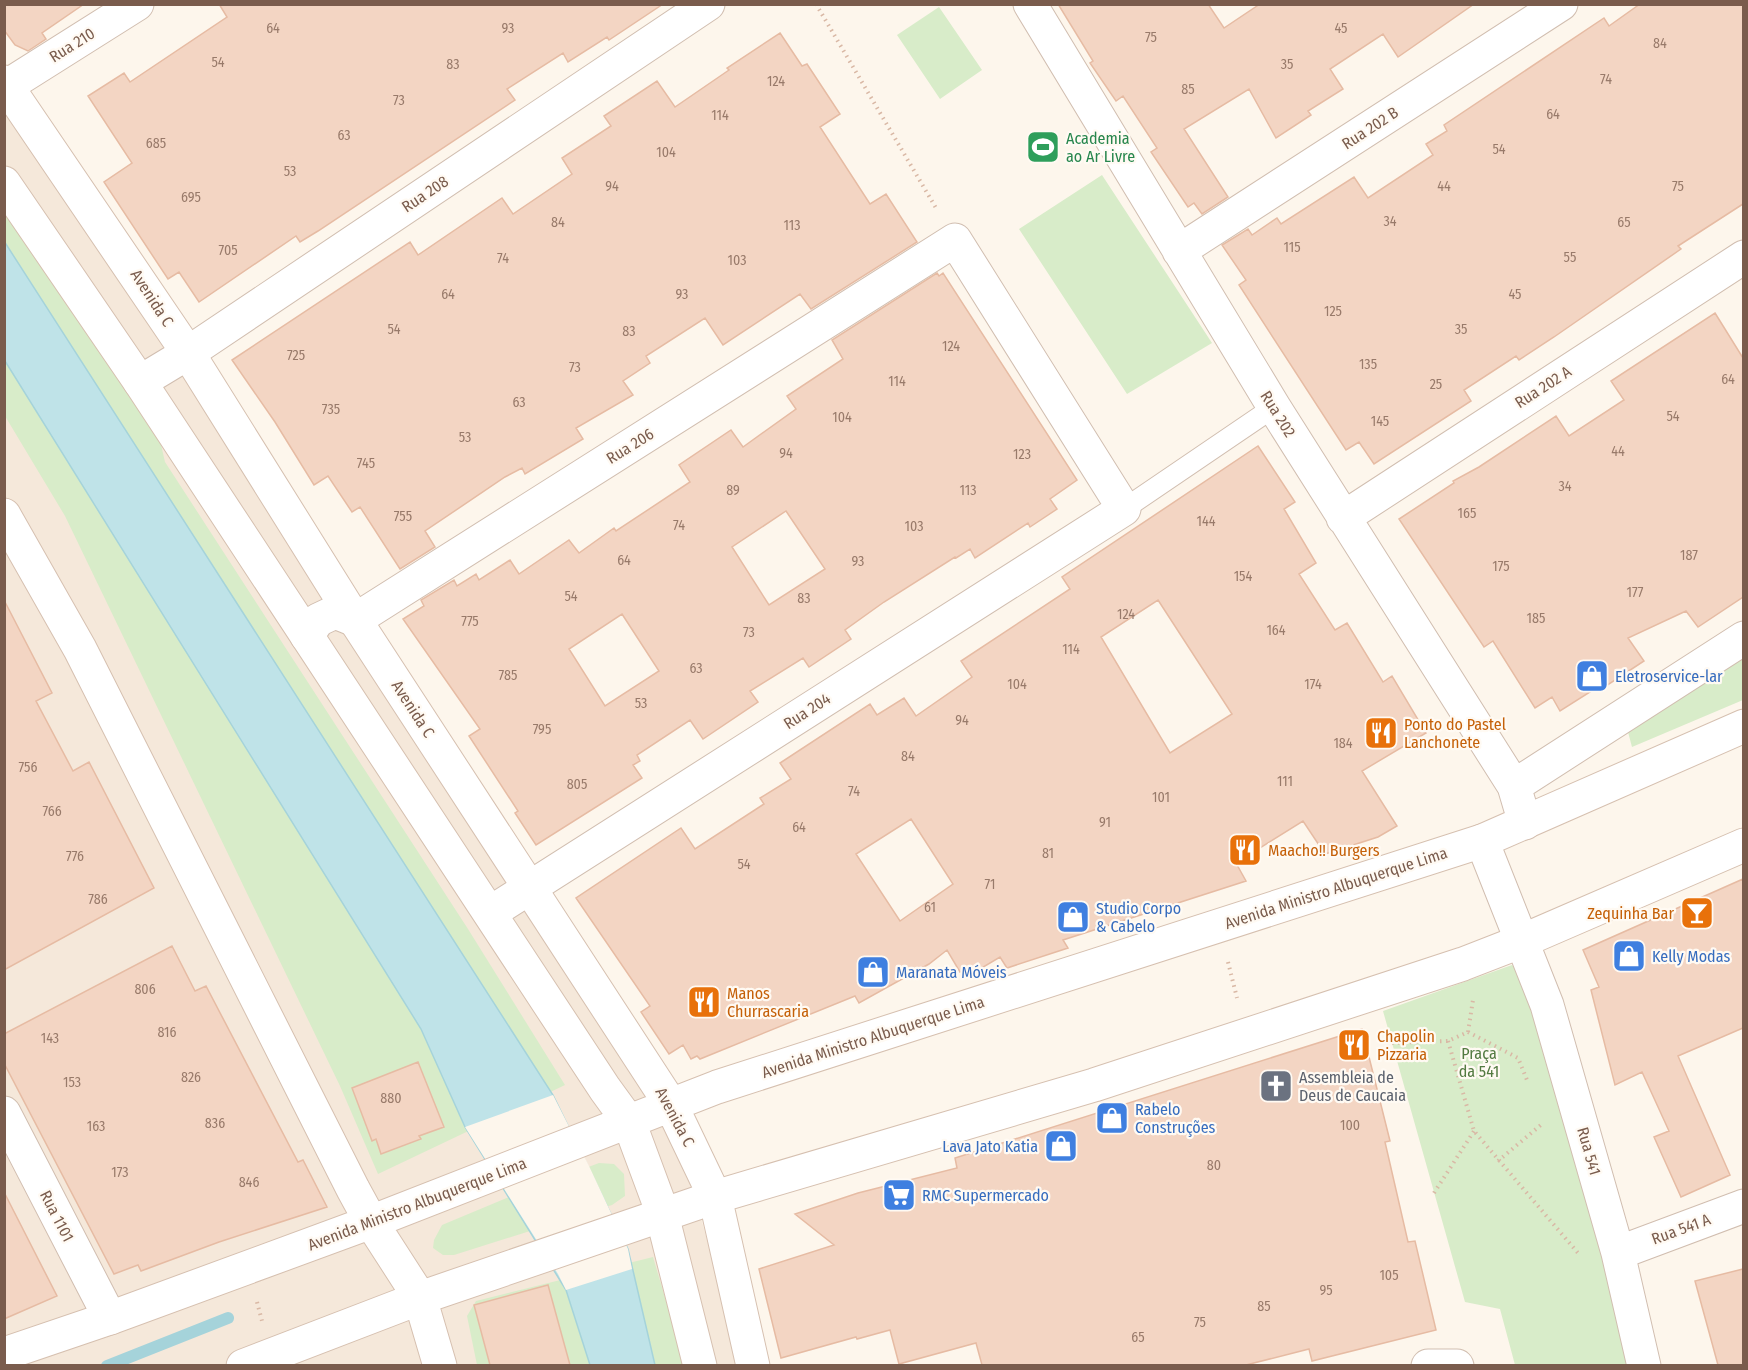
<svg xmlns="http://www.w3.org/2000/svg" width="1748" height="1370" font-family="'Fira Sans Condensed',sans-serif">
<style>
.residential{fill:#f5e8da}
.green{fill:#d8ecc9}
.water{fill:#bfe3e8;stroke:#a5d3da;stroke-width:1.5}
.pier{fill:#fdf6ec}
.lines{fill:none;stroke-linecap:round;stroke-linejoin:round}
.stream{stroke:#a5d3da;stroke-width:12}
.building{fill:#f3d5c3;stroke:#e6bba3;stroke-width:1.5;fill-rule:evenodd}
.lane-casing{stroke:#d1beb0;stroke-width:22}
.street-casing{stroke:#d1beb0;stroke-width:35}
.secondary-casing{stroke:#d6c0b0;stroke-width:35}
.path{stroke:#d9b8a5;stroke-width:4;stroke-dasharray:1.5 4.5;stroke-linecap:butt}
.lane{stroke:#fff;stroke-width:20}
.street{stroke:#fff;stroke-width:33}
.secondary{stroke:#fff;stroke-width:33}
.labels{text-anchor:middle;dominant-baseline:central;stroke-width:4.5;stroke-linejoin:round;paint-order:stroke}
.number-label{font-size:14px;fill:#987a6a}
.street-label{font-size:16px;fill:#7a5c4d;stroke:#fffaf3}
.leisure-label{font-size:16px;fill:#27864d;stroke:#fffaf3;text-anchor:start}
.shop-label{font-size:16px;fill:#366cbe;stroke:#fffaf3;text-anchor:start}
.food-label{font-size:16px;fill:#c56008;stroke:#fffaf3;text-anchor:start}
.park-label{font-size:16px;fill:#537a41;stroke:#fffaf3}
.worship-label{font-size:16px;fill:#5b616d;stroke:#fffaf3;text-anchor:start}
</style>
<rect width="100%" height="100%" fill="#fdf6ec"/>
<!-- residential -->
<path class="residential" d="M4 98 682 1148 741 1365H5Z"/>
<!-- green -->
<path class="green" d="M939 7 982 70 940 99 897 35Z
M5 168 146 379 165 462 468 929 565 1085 378 1174 340 1086 65 516 5 416Z
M1102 175 1212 343 1127 394 1019 229Z
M1743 652V700L1632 747 1628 732Z
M1512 965 1541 993 1636 1365H1515L1500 1309 1465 1302 1383 1011Z
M599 1163 614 1164 624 1174 625 1196 612 1205 454 1255H443L433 1248 434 1240 442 1225 509 1197Z
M653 1257 685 1365H570L548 1285 474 1305 490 1365H477L467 1316 476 1301Z"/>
<!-- water -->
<path class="water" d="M4 241 553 1095 628 1249 655 1365H590L566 1290 465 1127 421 1029 5 361Z"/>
<!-- pier -->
<path class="pier" d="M553 1095 589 1166 628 1249 632 1269 566 1290 558 1274 465 1127Z"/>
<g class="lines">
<!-- stream -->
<path class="stream" d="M107 1366 228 1318"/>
</g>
<!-- building -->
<path class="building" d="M4 4H84L42 33 46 39 28 51 15 45 4 30Z
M219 4H663L609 40 607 37 568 62 563 53 507 89 515 100 318 231 300 242 296 236 199 302 179 272 168 279 104 182 132 163 88 96 124 73 130 82 227 17Z
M1058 4H1208L1224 28 1260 4H1474L1398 57 1383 34 1330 69 1343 89 1308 111 1311 115 1276 138 1249 89 1184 129 1228 197 1202 214 1194 203 1188 207 1151 152 1157 148 1123 96 1116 101 1090 63 1093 61Z
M1640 4H1743V204L1678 246 1681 249 1554 337 1519 360 1516 356 1464 390 1471 401 1374 464 1359 442 1346 450 1239 285 1246 280 1222 245 1248 229 1252 235 1277 218 1281 224 1354 177 1368 198 1433 155 1426 144 1447 131 1444 125 1604 18 1609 26Z
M780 33 802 66 807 64 840 114 820 127 870 204 886 194 917 242 811 309 800 294 723 345 705 318 646 356 650 363 623 381 633 395 576 428 583 439 525 474 522 468 505 477 425 531 435 547 400 569 360 507 352 512 328 476 314 485 275 422 232 360 410 242 418 255 502 198 513 214 572 174 562 158 611 126 604 116 657 81 675 107 729 70 727 68Z
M937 273 939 276 943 273 1077 480 1050 499 1057 509 1030 527 1028 523 975 558 970 549 956 558 955 557 884 602 845 630 851 639 809 667 803 658 750 691 758 702 703 739 690 720 637 755 640 761 633 765 642 778 536 845 515 813 518 811 469 736 480 729 403 619 424 606 421 600 454 580 457 586 476 574 479 580 510 560 519 574 569 540 579 553 614 528 616 531 690 482 679 465 731 430 743 447 796 409 787 396 843 359 832 340ZM786 511 825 569 769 605 732 547ZM622 614 659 671 605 706 569 649Z
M1715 313 1743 358V597L1698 627 1686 611 1628 638 1644 661 1606 686 1604 683 1560 711 1552 697 1535 708 1493 641 1484 647 1399 519 1454 483 1453 481 1479 467 1556 416 1569 436 1624 400 1611 381Z
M1258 446 1295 502 1284 509 1316 563 1299 574 1335 630 1347 623 1383 682 1392 676 1426 733 1362 771 1397 826 1378 837 1325 854 1303 821 1236 863 1246 881 1063 940 1068 948 1007 968 1000 957 980 969 978 966 960 972 947 950 929 964 859 1003 855 996 700 1059 697 1056 691 1059 683 1045 669 1054 641 1012 650 1006 576 898 681 828 695 849 764 804 760 798 791 779 780 763 870 704 877 715 904 698 916 716 972 677 961 661 1070 589 1062 577ZM1158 600 1232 714 1170 753 1101 637ZM911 819 953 884 900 921 856 854Z
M4 600 52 693 36 701 73 771 89 762 154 888 4 970Z
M1743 879V1028L1678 1056 1730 1175 1681 1197 1654 1137 1669 1131 1642 1072 1615 1085 1591 990 1599 987 1583 950Z
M172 946 195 991 206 986 298 1162 303 1160 327 1207 219 1242 141 1271 138 1265 114 1274 4 1063V1034Z
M1362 1029 1390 1141 1385 1142 1408 1242 1415 1241 1436 1330 1312 1361 1309 1349 1246 1365H982L976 1343 899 1364 890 1330 857 1339 856 1337 781 1358 759 1269 834 1245 795 1214 858 1193 957 1168 955 1158Z
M418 1062 444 1127 419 1136 421 1139 381 1154 376 1139 372 1141 352 1088Z
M4 1192 57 1296 4 1319Z
M1743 1269V1365H1718L1695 1281Z
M548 1285 570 1365H490L474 1305Z"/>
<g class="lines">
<defs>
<path id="lane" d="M1124 509 1274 407"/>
<path id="street" d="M1030 4 1274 407 1514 786 1525 823
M7 86 137 4
M1179 251 1561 4
M140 382 188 353 708 4
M1343 518 1744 257
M307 636 318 620 335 612 355 620 955 240 1124 509 490 913
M1514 786 1744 638
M1482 841 1547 1005 1618 1253 1644 1366
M4 1113 110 1318
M1618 1253 1744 1206
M1428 1366H1457"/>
<path id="secondary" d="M4 82 188 353 355 620 671 1105 715 1197 753 1366
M4 183 140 382 605 1089 629 1122 659 1203 700 1366
M4 515 80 649 353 1189 371 1222 420 1298 440 1366
M4 1354 110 1318 371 1222 717 1087 1482 841 1744 726
M243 1366 420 1298 715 1197 1094 1085 1463 964 1522 941 1744 845"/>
</defs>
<!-- lane casing -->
<use href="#lane" class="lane-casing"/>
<!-- street casing -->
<use href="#street" class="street-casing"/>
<!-- secondary casing -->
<use href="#secondary" class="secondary-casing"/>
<!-- path -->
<path class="path" d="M816 4 936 208
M1228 962 1237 998
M1468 1032 1518 1058 1527 1080
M1468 1032 1473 1000
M1448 1041 1474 1131 1578 1253
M1392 1043 1448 1041 1468 1032
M1498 1161 1542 1124
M1434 1193 1474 1131
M257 1302 262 1321"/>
<!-- lane -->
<use href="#lane" class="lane"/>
<!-- street -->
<use href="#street" class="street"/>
<!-- secondary -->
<use href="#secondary" class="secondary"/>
</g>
<!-- icons -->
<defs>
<symbol id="stadium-square" viewBox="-11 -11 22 22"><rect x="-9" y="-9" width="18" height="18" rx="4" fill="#2e9e5b" stroke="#fffaf3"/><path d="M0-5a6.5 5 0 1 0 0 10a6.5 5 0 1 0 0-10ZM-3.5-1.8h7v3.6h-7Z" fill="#fff"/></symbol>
<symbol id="shop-square" viewBox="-11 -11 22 22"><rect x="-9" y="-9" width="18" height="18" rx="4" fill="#3f7fe0" stroke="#fffaf3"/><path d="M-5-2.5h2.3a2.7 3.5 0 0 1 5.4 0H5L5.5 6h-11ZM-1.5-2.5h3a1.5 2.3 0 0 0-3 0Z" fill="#fff"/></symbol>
<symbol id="restaurant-square" viewBox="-11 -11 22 22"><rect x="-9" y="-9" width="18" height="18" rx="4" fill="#e8710a" stroke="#fffaf3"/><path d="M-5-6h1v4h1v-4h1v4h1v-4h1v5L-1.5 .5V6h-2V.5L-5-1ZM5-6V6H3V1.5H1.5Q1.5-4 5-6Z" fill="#fff"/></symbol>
<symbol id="bar-square" viewBox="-11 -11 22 22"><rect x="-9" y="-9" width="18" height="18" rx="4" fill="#e8710a" stroke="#fffaf3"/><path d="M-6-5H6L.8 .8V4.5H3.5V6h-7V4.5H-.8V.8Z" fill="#fff"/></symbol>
<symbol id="church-square" viewBox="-11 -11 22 22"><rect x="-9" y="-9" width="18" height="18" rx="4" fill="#6b7280" stroke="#fffaf3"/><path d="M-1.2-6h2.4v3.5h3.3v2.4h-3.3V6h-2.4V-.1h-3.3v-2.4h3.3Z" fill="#fff"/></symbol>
<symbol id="supermarket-square" viewBox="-11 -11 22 22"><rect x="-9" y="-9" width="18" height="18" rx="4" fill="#3f7fe0" stroke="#fffaf3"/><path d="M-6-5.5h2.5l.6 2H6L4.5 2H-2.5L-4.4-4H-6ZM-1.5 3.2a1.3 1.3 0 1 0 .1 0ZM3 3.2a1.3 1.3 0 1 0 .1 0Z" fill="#fff"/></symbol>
</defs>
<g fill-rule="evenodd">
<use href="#stadium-square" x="1024" y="128" width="38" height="38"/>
<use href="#shop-square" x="1573" y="657" width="38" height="38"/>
<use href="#restaurant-square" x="1362" y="714" width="38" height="38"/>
<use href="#restaurant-square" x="1226" y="831" width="38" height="38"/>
<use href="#bar-square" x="1678" y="894" width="38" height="38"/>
<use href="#shop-square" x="1054" y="898" width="38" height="38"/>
<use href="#shop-square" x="1610" y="937" width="38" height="38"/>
<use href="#shop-square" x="854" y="953" width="38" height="38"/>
<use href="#restaurant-square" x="685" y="983" width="38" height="38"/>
<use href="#restaurant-square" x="1335" y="1026" width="38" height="38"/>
<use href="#church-square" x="1257" y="1067" width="38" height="38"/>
<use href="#shop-square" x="1093" y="1099" width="38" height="38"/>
<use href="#shop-square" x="1042" y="1127" width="38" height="38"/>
<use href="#supermarket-square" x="880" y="1176" width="38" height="38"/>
</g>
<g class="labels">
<!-- number labels -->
<g class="number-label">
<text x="273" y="28">64</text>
<text x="508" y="28">93</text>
<text x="1341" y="28">45</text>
<text x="1151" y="37">75</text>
<text x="1660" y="43">84</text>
<text x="218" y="62">54</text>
<text x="453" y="64">83</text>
<text x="1287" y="64">35</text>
<text x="1606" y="79">74</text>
<text x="776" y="81">124</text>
<text x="1188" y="89">85</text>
<text x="399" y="100">73</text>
<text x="1553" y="114">64</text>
<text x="720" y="115">114</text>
<text x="344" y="135">63</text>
<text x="156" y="143">685</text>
<text x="1499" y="149">54</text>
<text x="666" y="152">104</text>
<text x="290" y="171">53</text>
<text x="612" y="186">94</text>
<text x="1444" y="186">44</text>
<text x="1678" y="186">75</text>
<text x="191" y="197">695</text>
<text x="1390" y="221">34</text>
<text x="558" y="222">84</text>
<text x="1624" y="222">65</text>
<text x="792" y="225">113</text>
<text x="1292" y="247">115</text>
<text x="228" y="250">705</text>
<text x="1570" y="257">55</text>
<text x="503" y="258">74</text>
<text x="737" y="260">103</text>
<text x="448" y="294">64</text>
<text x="682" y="294">93</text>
<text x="1515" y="294">45</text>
<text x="1333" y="311">125</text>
<text x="394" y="329">54</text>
<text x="1461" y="329">35</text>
<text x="629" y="331">83</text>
<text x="951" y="346">124</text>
<text x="296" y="355">725</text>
<text x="1368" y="364">135</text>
<text x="575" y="367">73</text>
<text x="1728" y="379">64</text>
<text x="897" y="381">114</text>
<text x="1436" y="384">25</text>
<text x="519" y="402">63</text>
<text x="331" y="409">735</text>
<text x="1673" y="416">54</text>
<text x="842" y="417">104</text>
<text x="1380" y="421">145</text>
<text x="465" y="437">53</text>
<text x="1618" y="451">44</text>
<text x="786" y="453">94</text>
<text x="1022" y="454">123</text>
<text x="366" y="463">745</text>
<text x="1565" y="486">34</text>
<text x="733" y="490">89</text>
<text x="968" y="490">113</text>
<text x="1467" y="513">165</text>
<text x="403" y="516">755</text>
<text x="1206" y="521">144</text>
<text x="679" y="525">74</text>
<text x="914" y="526">103</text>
<text x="1689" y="555">187</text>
<text x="624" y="560">64</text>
<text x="858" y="561">93</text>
<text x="1501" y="566">175</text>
<text x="1243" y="576">154</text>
<text x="1635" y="592">177</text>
<text x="571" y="596">54</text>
<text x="804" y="598">83</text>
<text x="1126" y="614">124</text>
<text x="1536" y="618">185</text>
<text x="470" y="621">775</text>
<text x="1276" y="630">164</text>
<text x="749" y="632">73</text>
<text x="1071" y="649">114</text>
<text x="696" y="668">63</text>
<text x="508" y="675">785</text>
<text x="1017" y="684">104</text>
<text x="1313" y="684">174</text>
<text x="641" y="703">53</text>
<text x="962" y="720">94</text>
<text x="542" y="729">795</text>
<text x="1343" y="743">184</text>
<text x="908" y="756">84</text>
<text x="28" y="767">756</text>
<text x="1285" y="781">111</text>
<text x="577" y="784">805</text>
<text x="854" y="791">74</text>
<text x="1161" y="797">101</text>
<text x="52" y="811">766</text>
<text x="1105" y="822">91</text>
<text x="799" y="827">64</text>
<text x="1048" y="853">81</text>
<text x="75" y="856">776</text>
<text x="744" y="864">54</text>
<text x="990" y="884">71</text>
<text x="98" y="899">786</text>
<text x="930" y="907">61</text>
<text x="145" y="989">806</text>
<text x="167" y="1032">816</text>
<text x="50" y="1038">143</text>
<text x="191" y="1077">826</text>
<text x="72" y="1082">153</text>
<text x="391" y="1098">880</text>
<text x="215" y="1123">836</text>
<text x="1350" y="1125">100</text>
<text x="96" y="1126">163</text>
<text x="1214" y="1165">80</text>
<text x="120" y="1172">173</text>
<text x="249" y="1182">846</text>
<text x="1389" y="1275">105</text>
<text x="1326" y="1290">95</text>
<text x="1264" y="1306">85</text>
<text x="1200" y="1322">75</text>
<text x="1138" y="1337">65</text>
</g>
<!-- street labels -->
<g class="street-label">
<text transform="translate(72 45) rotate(-32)">Rua 210</text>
<text transform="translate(1370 128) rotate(-33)">Rua 202 B</text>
<text transform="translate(425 194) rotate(-34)">Rua 208</text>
<text transform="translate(152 298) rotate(57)">Avenida C</text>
<text transform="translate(1543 387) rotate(-33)">Rua 202 A</text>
<text transform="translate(1278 414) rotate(58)">Rua 202</text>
<text transform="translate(630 446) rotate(-32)">Rua 206</text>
<text transform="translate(413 709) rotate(57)">Avenida C</text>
<text transform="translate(807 711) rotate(-33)">Rua 204</text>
<text transform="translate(1336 888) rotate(-18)">Avenida Ministro Albuquerque Lima</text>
<text transform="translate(873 1037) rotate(-18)">Avenida Ministro Albuquerque Lima</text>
<text transform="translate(675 1117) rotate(62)">Avenida C</text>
<text transform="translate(1589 1151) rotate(74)">Rua 541</text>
<text transform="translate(417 1204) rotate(-21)">Avenida Ministro Albuquerque Lima</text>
<text transform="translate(57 1216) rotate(63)">Rua 1101</text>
<text transform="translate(1681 1229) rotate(-20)">Rua 541 A</text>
</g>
<!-- leisure labels -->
<g class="leisure-label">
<text x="1066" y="138">Academia<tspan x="1066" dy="18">ao Ar Livre</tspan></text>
</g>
<!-- shop labels -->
<g class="shop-label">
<text x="1615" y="676">Eletroservice-lar</text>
<text x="1096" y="908">Studio Corpo<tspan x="1096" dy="18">&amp; Cabelo</tspan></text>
<text x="1652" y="956">Kelly Modas</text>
<text x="896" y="972">Maranata Móveis</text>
<text x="1135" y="1109">Rabelo<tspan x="1135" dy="18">Construções</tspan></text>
<text x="1038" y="1146" text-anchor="end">Lava Jato Katia</text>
<text x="922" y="1195">RMC Supermercado</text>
</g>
<!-- food labels -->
<g class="food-label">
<text x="1404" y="724">Ponto do Pastel<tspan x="1404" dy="18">Lanchonete</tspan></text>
<text x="1268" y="850">Maacho!! Burgers</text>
<text x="1674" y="913" text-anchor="end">Zequinha Bar</text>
<text x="727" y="993">Manos<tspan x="727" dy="18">Churrascaria</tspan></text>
<text x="1377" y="1036">Chapolin<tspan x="1377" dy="18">Pizzaria</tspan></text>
</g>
<!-- park labels -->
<g class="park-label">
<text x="1479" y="1053">Praça<tspan x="1479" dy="18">da 541</tspan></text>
</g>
<!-- worship labels -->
<g class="worship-label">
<text x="1299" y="1077">Assembleia de<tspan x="1299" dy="18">Deus de Caucaia</tspan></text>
</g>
</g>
<!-- border -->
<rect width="1748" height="1370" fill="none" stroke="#7a5c4d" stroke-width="12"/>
</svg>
